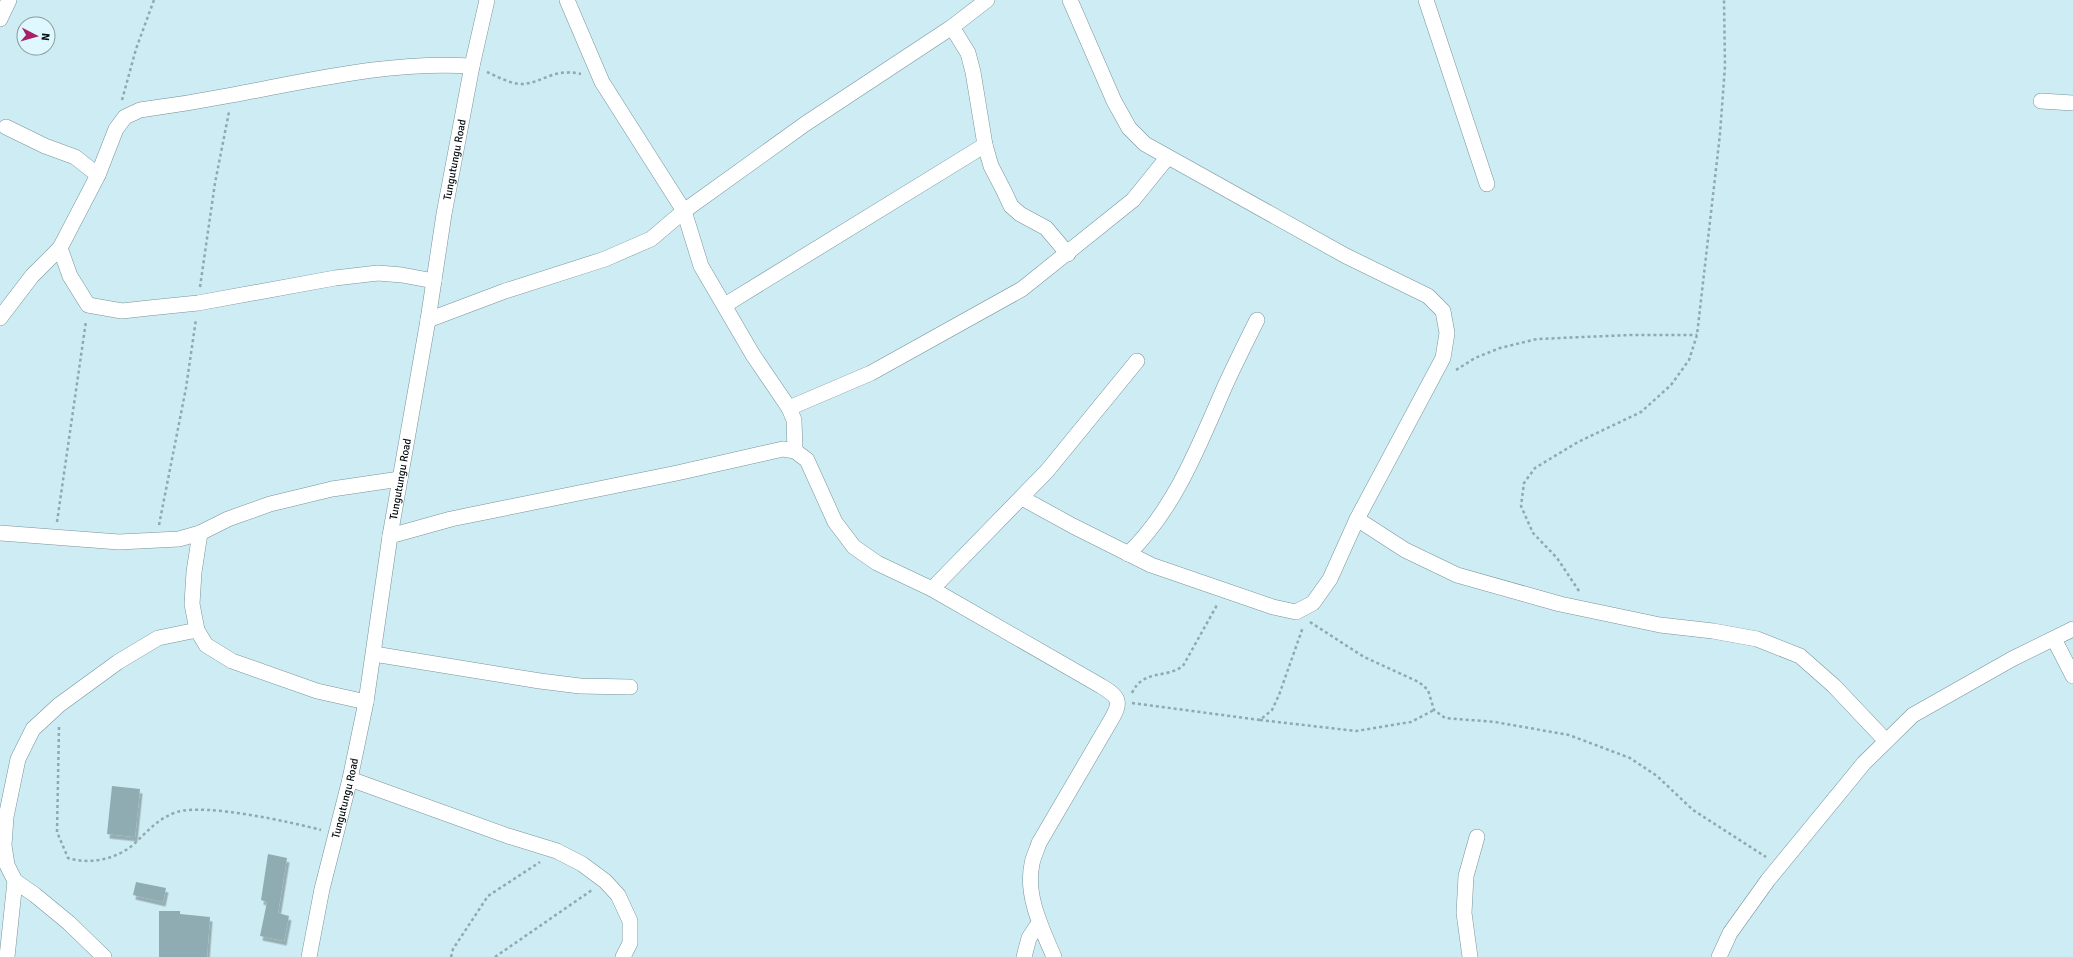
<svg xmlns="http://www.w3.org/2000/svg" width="2073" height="957" font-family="Signika,sans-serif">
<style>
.building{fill:#8facb2;filter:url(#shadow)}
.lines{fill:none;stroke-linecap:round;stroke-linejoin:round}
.street-casing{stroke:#78949a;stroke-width:16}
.path{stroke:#90a9ae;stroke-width:2.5;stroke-dasharray:3 3;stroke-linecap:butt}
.street{stroke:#fff;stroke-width:15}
.labels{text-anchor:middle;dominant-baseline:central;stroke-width:3.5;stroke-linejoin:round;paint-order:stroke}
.street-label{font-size:11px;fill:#050f12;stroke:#dff8fd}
</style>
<defs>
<filter id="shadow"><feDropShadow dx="2.5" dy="4.5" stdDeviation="0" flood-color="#0004"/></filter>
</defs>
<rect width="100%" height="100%" fill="#cdecf3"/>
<!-- building -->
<path class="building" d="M112 786 140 789 135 837 107 834Z
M268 854 287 858 278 913 289 916 284 941 260 936 267 902 261 900Z
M136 882 166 888 163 902 133 895Z
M159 911H180V914L210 917 207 957H159Z"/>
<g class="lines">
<defs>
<g id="street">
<path d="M567 0 602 82 684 211 701 266 753 355 789 408 794 420 795 451"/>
<path d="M1426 0 1487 184"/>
<path d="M0 19 9 0"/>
<path d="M952 27 968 53 973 72 985 145 991 166 1004 191 1011 206 1020 214 1046 228 1068 254"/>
<path d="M2041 101 2073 103"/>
<path d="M6 127 45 146 75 157 98 175"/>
<path d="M60 248 70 276 88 305 122 311 149 308 198 303 335 278 378 273 402 275 434 281"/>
<path d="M725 305 985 145"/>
<path d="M0 318 32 276 60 248 98 175 116 129 125 117 140 110C170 106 201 101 232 95 313 80 389 61 472 66"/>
<path d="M428 320 505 291 605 259 651 239 684 211 805 124 952 27 987 0"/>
<path d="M789 408 871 373 1022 289 1133 200 1167 158"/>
<path d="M1022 498 1073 526 1151 565 1273 607 1296 612 1313 603 1330 579 1357 519 1443 358 1447 333 1443 311 1428 296 1346 256 1145 144 1129 128 1114 101 1070 0"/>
<path d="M1357 519 1405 550 1457 575 1560 604 1660 625 1713 631 1757 639 1800 656 1834 686 1886 741"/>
<path d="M0 533 119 542 179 539 200 533 228 519 270 504 332 489 400 479"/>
<path d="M200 533 194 572 192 604 197 630 206 645 232 661 317 691 366 702"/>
<path d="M390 536 451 519 677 473 783 449 795 451 807 460 835 522 854 547 877 563 932 589 1101 686C1119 697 1122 701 1111 720L1039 843C1037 850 1033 857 1032 864 1025 895 1042 929 1054 957"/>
<path d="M1128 554C1175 509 1199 445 1225 386 1235 364 1246 342 1257 320"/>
<path d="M932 589 1047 471 1137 361"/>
<path d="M2054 639 2073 676"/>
<path d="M374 654 540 681 580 686 630 687"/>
<path d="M350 779 508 836 557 851 582 864 605 881 618 895 630 921V943L623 957"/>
<path d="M7 957 15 881"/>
<path d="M104 957 69 923 35 895 15 881 7 865 4 845 6 817 18 759 33 729 59 705 118 662 158 638 197 630"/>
<path id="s1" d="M309 957 322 889 350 779 366 702 390 536 428 320 444 214 472 66 487 0"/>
<path d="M1024 957 1029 938 1039 923"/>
<path d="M1470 957 1464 913 1466 876 1477 837"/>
<path d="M1719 957 1730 933 1768 880 1864 763 1913 715 2012 659 2073 629"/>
</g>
</defs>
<!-- street casing -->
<use href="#street" class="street-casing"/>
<!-- path -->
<path class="path" d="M487 72C496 76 509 83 519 84 541 85 552 67 581 74
M122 100 136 49 154 0
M200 287 215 183 229 112
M1456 370 1475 358 1500 348 1537 339 1631 335H1697
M57 522 86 321
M159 525 186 388 196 319
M1579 591 1557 558 1533 533 1521 506 1524 483 1535 468 1578 442 1641 412 1671 385 1689 360 1697 335 1720 134 1725 66 1724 0
M1310 622 1364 657 1419 682 1428 690 1434 710 1445 718 1495 722 1569 735 1630 758 1657 776 1693 810 1766 857
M1132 693C1143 669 1165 679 1183 666L1217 605
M1132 703 1260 720 1272 710 1279 695 1303 627
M1260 720 1356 731 1411 722 1434 710
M59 727 57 832 68 858C90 865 117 859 134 844 148 831 158 818 177 812 205 803 291 822 321 830
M451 957 453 949 488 896 540 862
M495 957 592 890"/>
<!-- street -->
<use href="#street" class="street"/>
</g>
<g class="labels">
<!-- street labels -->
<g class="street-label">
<text stroke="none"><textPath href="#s1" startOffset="811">Tungutungu Road</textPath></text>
<text stroke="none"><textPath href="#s1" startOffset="487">Tungutungu Road</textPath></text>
<text stroke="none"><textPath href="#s1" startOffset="163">Tungutungu Road</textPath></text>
</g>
</g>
<!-- north arrow -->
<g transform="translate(36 36) rotate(96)"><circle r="19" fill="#dff8fd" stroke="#889b9f"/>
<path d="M0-3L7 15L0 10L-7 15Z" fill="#a7216a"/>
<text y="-6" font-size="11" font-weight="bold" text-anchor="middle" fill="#050f12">N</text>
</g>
</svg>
